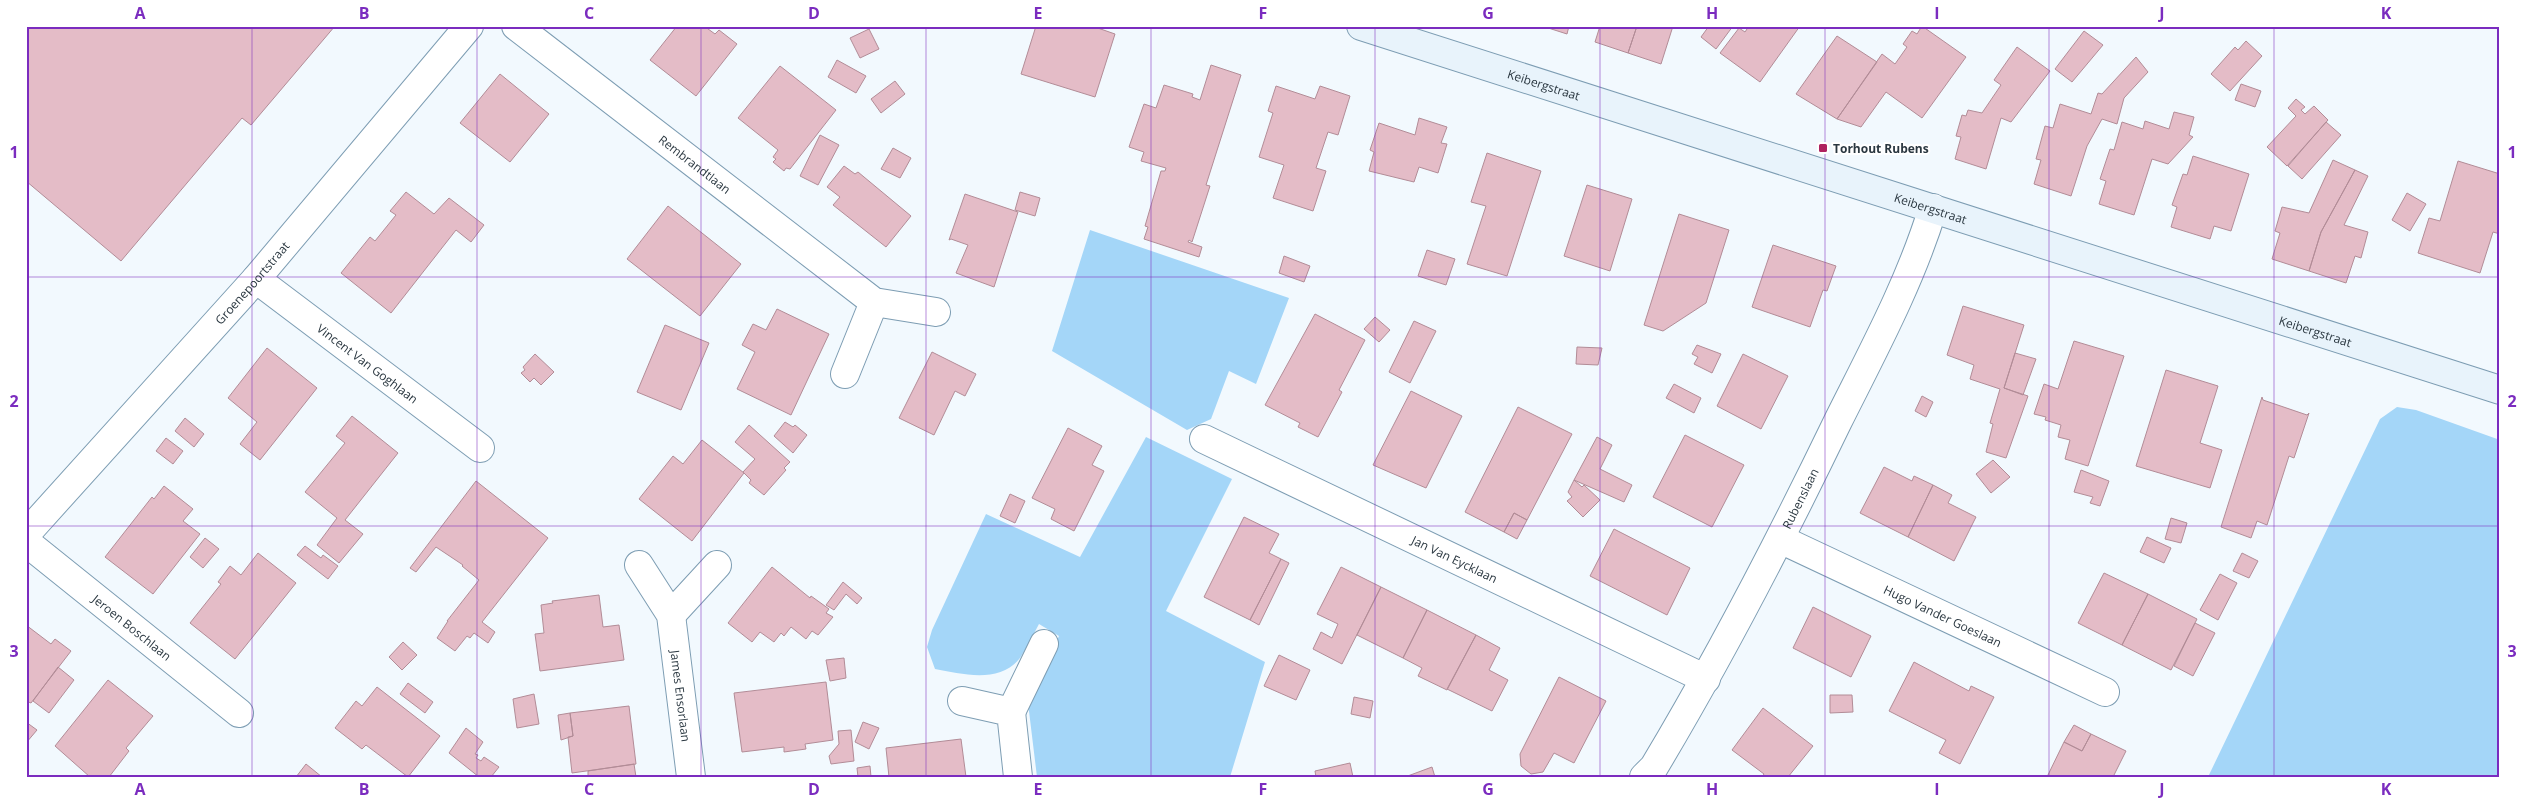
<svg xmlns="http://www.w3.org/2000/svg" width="2526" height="803" font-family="'Open Sans',sans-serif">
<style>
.green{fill:#a4d6f8}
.building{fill:#e4bcc7;stroke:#b28c97}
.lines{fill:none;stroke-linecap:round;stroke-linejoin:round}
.street-casing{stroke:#7d9db3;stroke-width:30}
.secondary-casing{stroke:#7d9db3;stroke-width:30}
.street{stroke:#fff;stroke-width:28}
.secondary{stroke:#e8f3fb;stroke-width:28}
.grid{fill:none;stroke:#7b2cbf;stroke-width:1;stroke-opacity:0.55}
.poi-dot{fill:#ae225f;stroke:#fff;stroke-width:2}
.labels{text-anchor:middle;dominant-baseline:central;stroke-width:4;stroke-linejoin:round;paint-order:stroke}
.street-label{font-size:12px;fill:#2a3740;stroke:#fff}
.poi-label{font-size:12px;font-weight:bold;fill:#2a3740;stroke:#fff;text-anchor:start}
.neatline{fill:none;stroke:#7b2cbf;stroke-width:2}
.grid-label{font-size:16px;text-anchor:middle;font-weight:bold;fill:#7b2cbf}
</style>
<rect width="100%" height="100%" fill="#f2f9fe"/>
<!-- green -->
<path class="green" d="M1090 230 1289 298 1256 384 1229 371 1211 419 1187 430 1052 351Z
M2397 407 2416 410 2500 440V777H2208L2380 419Z
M1146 437 1232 479 1166 611 1265 662 1230 777H1037L1028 703 1059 636 1039 624C1033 635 1027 647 1020 658 1000 684 962 674 935 669L927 647 932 630 986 514 1080 557Z"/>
<!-- building -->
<path class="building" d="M26 26H335L251 125 242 118 121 261 26 181Z
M677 26H704L715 34 719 30 737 44 696 96 650 60Z
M1036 26H1092L1115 34 1095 97 1021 74Z
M1542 26H1569L1567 34Z
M1600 26H1637L1628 53 1595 42Z
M1637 26H1673L1661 64 1628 53Z
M1709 26H1733L1716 49 1701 37Z
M1749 26H1800L1760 82 1720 53 1739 28 1745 32Z
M1922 26 1966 57 1922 118 1886 92 1861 127 1837 119 1882 54 1895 64 1907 47 1903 44 1912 31 1917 34Z
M869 29 879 49 860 58 850 38Z
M2084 31 2103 45 2072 82 2055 69Z
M1837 36 1877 62 1837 119 1796 94Z
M2246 41 2262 56 2230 91 2211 74 2235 47 2238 50Z
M2017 47 2050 71 2011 122 2001 118 1986 169 1955 159 1961 137 1956 136 1962 115 1966 116 1968 110 1982 113 2001 85 1994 80Z
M2136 57 2148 72 2124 98 2117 124 2102 119 2087 146 2071 196 2034 184 2041 160 2036 159 2045 126 2053 128 2060 104 2091 114 2098 93 2102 94Z
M837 60 866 76 856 93 828 77Z
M1211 65 1241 75 1206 185 1210 186 1192 242 1189 240 1188 242 1202 247 1199 257 1144 239 1148 227 1145 226 1161 171H1165L1166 168 1141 161 1144 152 1129 147 1144 104 1156 108 1164 85 1193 94 1192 97 1200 100Z
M780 66 836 110 790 169 786 168 784 171 773 162 776 159 773 157 778 150 738 118Z
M500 74 549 114 510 162 460 123Z
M895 81 905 94 881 113 871 99Z
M2241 84 2261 91 2255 107 2235 100Z
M1276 86 1315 99 1320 86 1350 96 1338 135 1328 132 1316 168 1326 171 1313 211 1273 198 1284 165 1259 157 1273 113 1268 111Z
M2296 99 2305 107 2301 110 2305 114 2314 106 2328 120 2287 166 2267 147 2296 116 2288 108Z
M2174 112 2194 117 2189 135 2193 137 2168 164 2152 159 2134 215 2099 204 2106 181 2100 179 2110 149 2114 150 2122 122 2143 129 2145 121 2169 129Z
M1419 118 1447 127 1441 143 1447 144 1438 173 1419 167 1414 182 1369 171 1374 152 1370 150 1379 123 1415 135Z
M2326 122 2341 135 2302 179 2288 166Z
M820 135 839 145 818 185 800 176Z
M893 148 911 158 900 178 881 169Z
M1487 153 1541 171 1507 276 1467 264 1486 206 1471 202Z
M2193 156 2249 174 2231 231 2214 226 2210 239 2171 227 2177 207 2172 205 2183 174 2187 175Z
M2333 160 2355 170 2321 232 2309 271 2272 259 2280 233 2275 231 2282 207 2309 213Z
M2458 161 2500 174V234L2493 232 2480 273 2418 253 2429 218 2440 221Z
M844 166 855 174 858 172 911 216 886 247 833 205 840 197 827 187Z
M2355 170 2368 176 2344 225 2368 232 2361 258 2355 256 2346 283 2309 271 2321 232Z
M1587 185 1632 199 1610 271 1564 256Z
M406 192 434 214 449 198 484 225 471 242 456 230 391 313 341 273 370 237 375 241 396 215 390 211Z
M1020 192 1040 198 1035 216 1015 210Z
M2407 193 2426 204 2410 231 2392 220Z
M965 194 1018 212 994 287 956 273 968 245 951 239 949 240Z
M668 206 741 264 700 316 627 259Z
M1679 214 1729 230 1706 303 1663 331 1644 325Z
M1773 245 1836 266 1827 291 1823 290 1810 327 1752 307Z
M1427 250 1455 259 1446 285 1418 276Z
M1284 256 1310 266 1304 282 1279 273Z
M1963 306 2024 325 2004 388 2028 396 2006 458 1986 452 1993 424 1990 423 2000 389 1970 379 1974 365 1947 355Z
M777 309 829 334 791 415 737 389 755 352 742 345 753 324 766 330Z
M1315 314 1365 340 1339 390 1342 392 1318 437 1298 427 1300 423 1265 405Z
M1375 317 1390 330 1379 342 1364 329Z
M1414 321 1436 331 1410 383 1389 372Z
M665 325 709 343 681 410 637 392Z
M2074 341 2124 356 2088 466 2065 459 2070 440 2058 437 2061 425 2045 420 2046 417 2034 414 2044 384 2058 389Z
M1697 345 1721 354 1712 373 1694 364 1698 357 1692 354Z
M1577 347 1602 348 1598 365 1576 364Z
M267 348 317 388 260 460 240 444 257 422 228 398Z
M932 352 976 374 965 396 955 391 934 435 899 418Z
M2015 353 2036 359 2023 395 2004 388Z
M535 354 554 372 541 385 534 378 530 382 521 373 525 370 523 367Z
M1743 354 1788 376 1761 429 1717 406Z
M2166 370 2218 386 2200 443 2222 450 2210 488 2136 466Z
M1674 384 1701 398 1694 413 1666 398Z
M1411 391 1462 416 1426 488 1373 465Z
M1922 396 1933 402 1926 417 1915 411Z
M2262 397 2263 400 2307 415 2309 413 2294 458 2289 456 2267 525 2257 521 2251 538 2221 527Z
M1518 407 1572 434 1527 520 1514 513 1504 532 1465 512Z
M352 416 398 453 345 520 363 534 339 563 317 545 337 518 305 492 345 443 336 436Z
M185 418 204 434 194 447 175 431Z
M785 422 793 427 795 425 807 435 793 453 774 436Z
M749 425 790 462 784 468 786 470 764 495 749 483 751 480 743 472 755 459 735 442Z
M1068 428 1102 446 1092 465 1104 471 1074 531 1051 519 1055 509 1032 498Z
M1685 435 1744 465 1712 527 1653 497Z
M1597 437 1612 445 1600 469 1632 485 1624 502 1574 480Z
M166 438 183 451 173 464 156 451Z
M702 440 744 473 692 541 639 499 673 456 683 464Z
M1993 460 2010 477 1991 493 1976 474Z
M1884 467 1912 481 1914 476 1933 485 1908 537 1860 513Z
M2081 470 2109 481 2100 506 2090 503 2093 497 2074 492Z
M1574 480 1582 487 1584 485 1600 500 1583 517 1567 501 1572 497 1568 492Z
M476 481 548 538 482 622 495 632 488 643 474 633 470 638 467 636 455 651 437 638 448 621H447L479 580 462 566 463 565 436 547 416 572 410 568Z
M1933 485 1952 495 1948 503 1976 517 1954 561 1908 537Z
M164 486 193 509 183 521 200 534 153 594 105 557 152 497 154 499Z
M1010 494 1025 501 1015 523 1000 516Z
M1514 513 1527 520 1517 539 1504 532Z
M1244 517 1279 534 1269 553 1281 559 1250 620 1204 597Z
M2171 518 2187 523 2181 543 2165 539Z
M1614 529 1690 568 1667 615 1590 576Z
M2147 537 2171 548 2164 563 2140 552Z
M205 538 219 549 203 568 190 557Z
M305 546 321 558 323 555 338 566 328 579 297 555Z
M258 553 296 583 235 659 190 623 221 584 218 582 230 566 241 575Z
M2242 553 2258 561 2249 578 2233 571Z
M1281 559 1289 563 1259 625 1250 620Z
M772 567 810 598 811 596 829 609 826 613 833 617 818 635 812 631 806 639 791 627 784 636 781 633 774 642 760 632 752 642 728 623Z
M1341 567 1381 587 1342 664 1313 649 1321 632 1332 638 1338 624 1317 614Z
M2104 573 2148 594 2122 645 2078 623Z
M2220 574 2237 583 2218 620 2200 610Z
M843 582 862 598 857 604 846 594 834 610 826 605Z
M1381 587 1427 610 1403 658 1357 635Z
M2148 594 2197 619 2171 670 2122 645Z
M599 595 603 627 619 625 624 660 540 671 535 634 544 633 541 605 553 603 552 601Z
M1813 607 1871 636 1851 677 1793 648Z
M1427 610 1476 635 1447 690 1418 676 1422 668 1403 658Z
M2195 623 2215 633 2193 676 2174 666Z
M26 625 51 644 55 639 71 651 31 703 26 701Z
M1476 635 1500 648 1489 670 1508 680 1492 711 1447 689Z
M403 642 417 655 402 670 389 657Z
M1279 655 1310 670 1296 700 1264 686Z
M844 658 846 678 830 681 826 660Z
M1914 662 1969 691 1971 686 1994 697 1960 764 1939 753 1946 740 1889 711Z
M58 667 74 680 49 713 33 701Z
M1559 677 1606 701 1574 763 1554 753 1543 772 1531 774 1521 766 1520 754Z
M108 680 153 716 126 748 129 751 109 777H90L55 746Z
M826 682 833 740 805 744 806 749 784 752V747L742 752 734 693Z
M408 683 433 702 425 713 400 694Z
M377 687 440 736 408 777 366 745 362 749 335 728 356 701 362 706Z
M534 694 539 724 517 728 513 699Z
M1830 695H1852L1853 712 1830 713Z
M1354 697 1373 701 1370 718 1351 714Z
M629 706 636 764 572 773 568 737 573 736 570 713Z
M1763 708 1813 746 1788 777H1762L1764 774 1732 750Z
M570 713 573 736 561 740 558 715Z
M26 722 37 730 26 743Z
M863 722 879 728 869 749 855 742Z
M2074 725 2091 734 2082 751 2064 742Z
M466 728 483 742 475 754 478 755 476 758 481 761 484 757 499 767 491 777H479L449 753Z
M851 730 854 761 831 764 829 756 839 744 838 731Z
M2091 734 2126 751 2113 777H2047L2064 742 2082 751Z
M961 739 966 777H889L886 748Z
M1350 763 1353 777H1316L1315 771Z
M306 764 322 777H296Z
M634 764 636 777H588V771Z
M870 766 871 777H858L857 768Z
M1432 767 1435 777H1405Z"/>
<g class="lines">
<defs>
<g id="street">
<path id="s1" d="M516 26 874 302 936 312"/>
<path id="s2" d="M256 279 480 448"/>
<path d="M845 374 874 302"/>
<path id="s3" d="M1204 439 1706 679"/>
<path id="s4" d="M26 534 256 279 469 26"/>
<path id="s5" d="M1780 539 2105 692"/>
<path id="s6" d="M26 542 239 713"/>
<path id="s7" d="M639 565 671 615 691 777"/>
<path d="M671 615 717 565"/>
<path d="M962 701 1011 712 1018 777"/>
<path d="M1011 712 1044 644"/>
<path id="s8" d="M1644 777 1654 767C1721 655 1781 539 1838 421 1873 351 1910 283 1933 208"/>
</g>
<g id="secondary">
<path id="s9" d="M1361 26 2500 390"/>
</g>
</defs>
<!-- street casing -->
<use href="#street" class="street-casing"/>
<!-- secondary casing -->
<use href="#secondary" class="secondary-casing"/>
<!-- street -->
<use href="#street" class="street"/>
<!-- secondary -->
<use href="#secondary" class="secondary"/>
</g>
<!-- grid -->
<path class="grid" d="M252 26V777M477 26V777M701 26V777M926 26V777M1151 26V777M1375 26V777M1600 26V777M1825 26V777M2049 26V777M2274 26V777M26 277H2500M26 526H2500"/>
<!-- markers -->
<rect class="poi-dot" x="1818" y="143" width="10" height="10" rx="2.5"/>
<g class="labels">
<!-- street labels -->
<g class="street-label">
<text stroke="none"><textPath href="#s9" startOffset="192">Keibergstraat</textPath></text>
<text stroke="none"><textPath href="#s1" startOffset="226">Rembrandtlaan</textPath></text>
<text stroke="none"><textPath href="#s9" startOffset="598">Keibergstraat</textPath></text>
<text stroke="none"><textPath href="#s4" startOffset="338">Groenepoortstraat</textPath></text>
<text stroke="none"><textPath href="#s9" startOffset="1002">Keibergstraat</textPath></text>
<text stroke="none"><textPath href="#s2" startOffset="140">Vincent Van Goghlaan</textPath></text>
<text stroke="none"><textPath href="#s8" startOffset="320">Rubenslaan</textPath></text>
<text stroke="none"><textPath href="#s3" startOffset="278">Jan Van Eycklaan</textPath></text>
<text stroke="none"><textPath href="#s5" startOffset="180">Hugo Vander Goeslaan</textPath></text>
<text stroke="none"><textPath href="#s6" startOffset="136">Jeroen Boschlaan</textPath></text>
<text stroke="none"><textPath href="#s7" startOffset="141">James Ensorlaan</textPath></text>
</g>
<!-- poi labels -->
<g class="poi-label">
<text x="1833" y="148">Torhout Rubens</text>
</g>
</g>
<!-- border -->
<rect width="2526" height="803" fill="none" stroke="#ffffff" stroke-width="55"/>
<rect x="28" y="28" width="2470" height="748" class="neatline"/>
<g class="grid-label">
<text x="140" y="19">A</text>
<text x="364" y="19">B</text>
<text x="589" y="19">C</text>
<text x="814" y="19">D</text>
<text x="1038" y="19">E</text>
<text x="1263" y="19">F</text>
<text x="1488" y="19">G</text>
<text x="1712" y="19">H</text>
<text x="1937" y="19">I</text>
<text x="2162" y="19">J</text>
<text x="2386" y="19">K</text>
<text x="14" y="158">1</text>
<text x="2512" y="158">1</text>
<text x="14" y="407">2</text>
<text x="2512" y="407">2</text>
<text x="14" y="657">3</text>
<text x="2512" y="657">3</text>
<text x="140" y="795">A</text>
<text x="364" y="795">B</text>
<text x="589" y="795">C</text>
<text x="814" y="795">D</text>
<text x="1038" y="795">E</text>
<text x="1263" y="795">F</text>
<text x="1488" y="795">G</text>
<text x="1712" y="795">H</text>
<text x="1937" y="795">I</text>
<text x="2162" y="795">J</text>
<text x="2386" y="795">K</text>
</g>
</svg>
